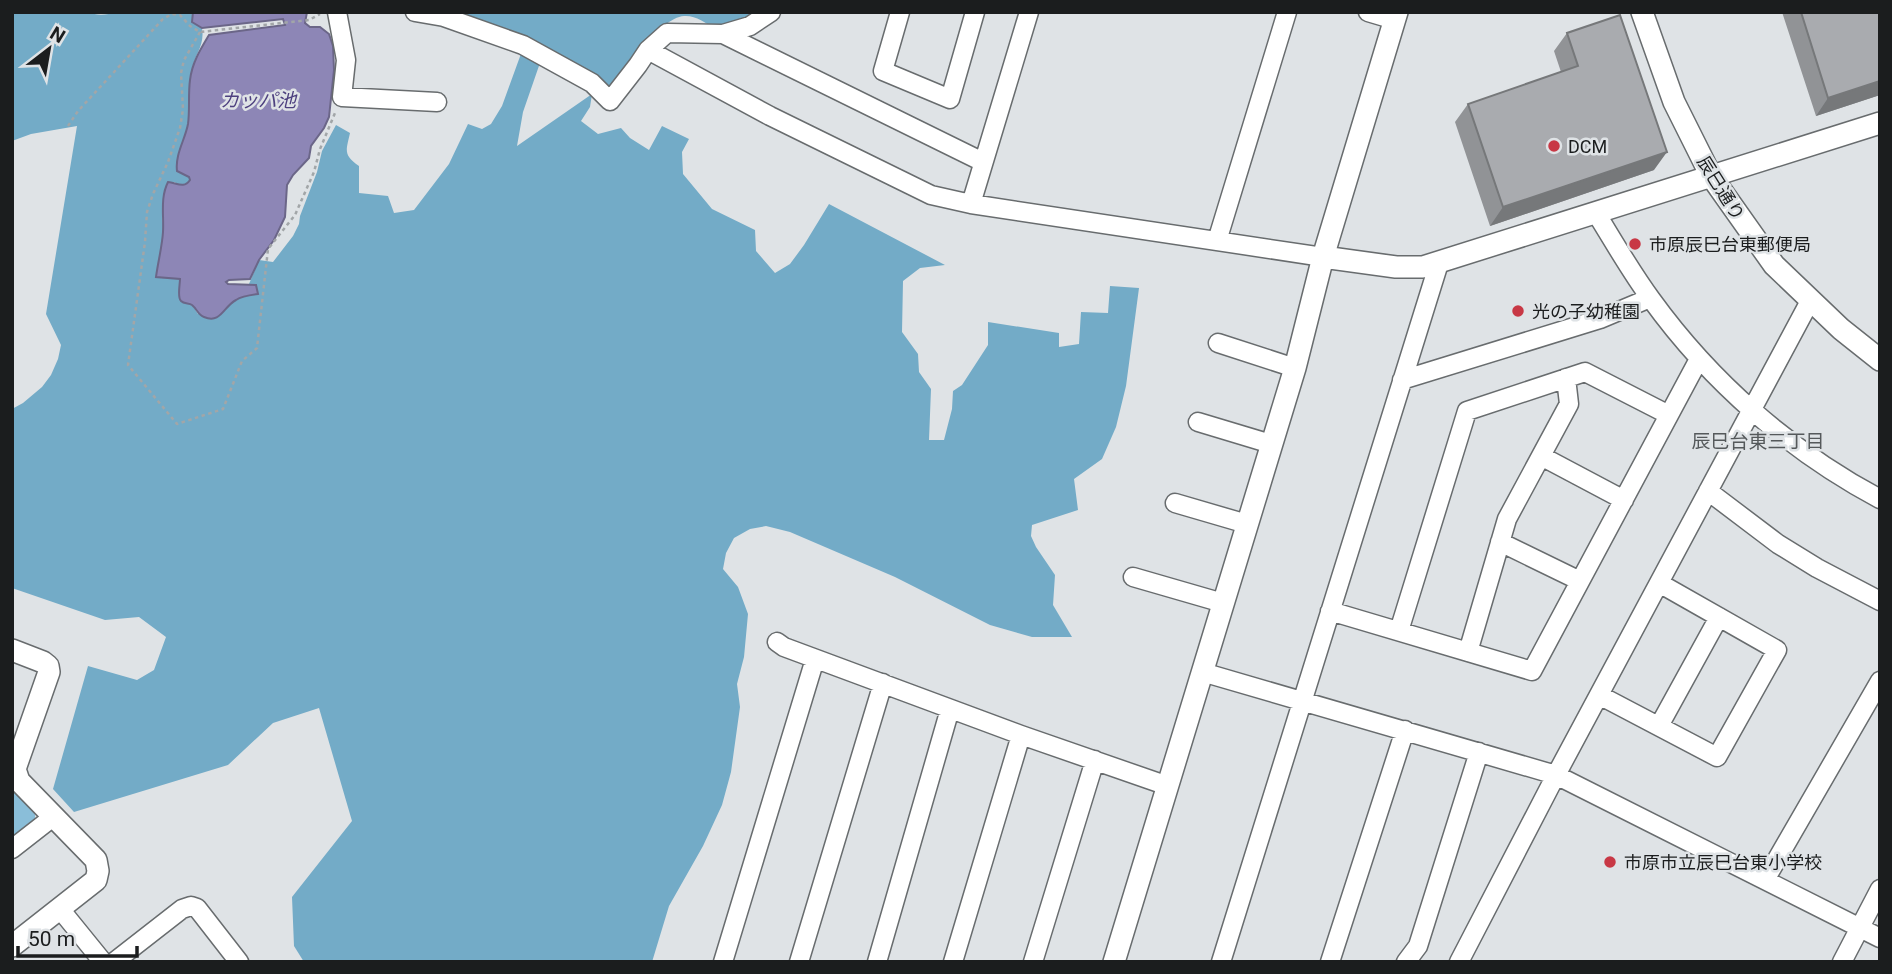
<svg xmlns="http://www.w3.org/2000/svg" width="1892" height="974" font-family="Roboto,'Noto Sans JP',sans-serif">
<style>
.green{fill:#8abed9}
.forest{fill:#73abc7}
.water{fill:#8d86b6;stroke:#6b6688;stroke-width:2}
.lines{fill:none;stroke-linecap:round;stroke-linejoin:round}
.minor-casing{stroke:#686c6e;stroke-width:21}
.tertiary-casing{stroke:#686c6e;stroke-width:24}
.path{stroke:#a2a6a8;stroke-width:2.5;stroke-dasharray:3.5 3.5;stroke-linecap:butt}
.minor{stroke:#fff;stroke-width:18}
.tertiary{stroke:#fff;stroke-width:21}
.wall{fill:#919396}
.shaded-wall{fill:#76787a}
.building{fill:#a9abaf;stroke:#76787a;stroke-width:2}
.poi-dot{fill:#c83845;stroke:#dfe3e6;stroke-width:2.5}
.labels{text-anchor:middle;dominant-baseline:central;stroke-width:5;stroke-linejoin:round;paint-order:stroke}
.poi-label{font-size:18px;fill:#1b1d1e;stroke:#dfe3e6;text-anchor:start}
.street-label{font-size:18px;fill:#1b1d1e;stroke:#dfe3e6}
.water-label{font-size:19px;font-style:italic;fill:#4d407f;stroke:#dfe3e6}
.neighbourhood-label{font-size:19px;fill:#55595b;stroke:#dfe3e6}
</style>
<rect width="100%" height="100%" fill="#dfe3e6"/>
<!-- green -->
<path class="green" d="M12 786 35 809V822L12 839Z"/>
<!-- forest -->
<path class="forest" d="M12 12H89C96 16 108 15 115 12H193L192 22 202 28C205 45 195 54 192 69 188 87 191 106 188 124 185 140 175 154 177 171L189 177 190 180 187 184 182 186 174 182 162 217 164 230 156 277 180 279 179 298 193 306 198 314 226 306 238 298 257 294 254 286 249 284 259 260 273 262 293 236 299 224 300 216 317 172 322 151 336 125 350 133C346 151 343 155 359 166V193L388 196 394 213 414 210 449 164 468 124 482 129 491 124 502 106 522 51 541 60 523 112 517 146 592 94 590 107 581 121 598 134 621 128 630 138 649 150 662 126 689 139 682 152 683 174 712 209 755 230 756 251 775 273 790 264 804 245 829 204 945 265 920 268 903 281 902 332 918 354 919 372 931 389 929 440H944L952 409 953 391 962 385 988 345V322L1059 333V347L1079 344 1081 312 1108 313 1110 286 1139 288 1126 386 1116 427 1102 459 1074 479 1078 510 1032 525 1031 536 1036 547 1055 575 1053 605 1072 637H1032L990 625 895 577 790 532 766 526 750 529 734 538 726 553 723 569 738 587 748 614 744 657 737 684 740 707 731 772 722 805 703 846 669 906 652 962H304L294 946 292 897 352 821 319 708 273 723 228 765 74 812 53 789 88 666 137 680 154 670 166 637 139 617 105 620 12 588V409L23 403 42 387 51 375 58 359 61 345 46 314 77 126 31 134 12 141Z
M447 12H766L714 28C706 23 695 15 684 16 659 18 624 72 608 92Z"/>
<!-- water -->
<path class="water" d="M193 12H307L305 23 310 27H320L329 34 333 46 334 70 329 117 324 128 311 146 309 158 293 175 287 185 285 217 274 240 259 260 250 279 229 280 226 282 228 284 256 285 258 294C250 295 242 296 236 300 223 307 221 324 204 317 198 315 197 309 192 305 189 303 184 304 181 301 177 297 180 285 180 279L156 277C158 262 162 247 163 232 164 215 160 198 168 182 177 183 184 189 190 180L189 177 177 171C175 154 185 140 188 124 190 109 188 95 190 80 192 63 200 50 209 35L285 25 283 19 202 28 192 22Z"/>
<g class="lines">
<defs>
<path id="minor" d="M337 12 346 60 342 97 437 102
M415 12 444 17 523 45 592 83 610 101 638 65 648 50 667 33 723 34 750 26 771 12
M900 12 883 71 950 99 975 12
M1368 12 1395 20
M723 34 983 162
M648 50 770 116 931 195 971 204 1323 257
M971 204 1029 12
M1596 213C1614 242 1631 272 1651 299 1711 382 1790 451 1880 499
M1217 241 1287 12
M1218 343 1295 368
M1402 380 1600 319 1650 298
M1198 422 1271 444
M1541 456 1624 500
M1708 491 1778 544 1817 568 1880 601
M1175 503 1247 524
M1500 542 1580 581
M1133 577 1223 603
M1330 611 1532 671 1699 359
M1399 631 1467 411 1585 372 1669 415
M777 642 784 647 1021 735 1168 786
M1468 652 1507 519 1569 404 1566 378
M1202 672 1556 775 1880 938
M1599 695 1717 757 1777 650 1659 583
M1659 726 1719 617
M12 849 53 817
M1765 880 1880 681
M60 909 103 962
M114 962 182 909 191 906 197 908 239 962
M723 962 815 659
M799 962 883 683
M877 962 950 709
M953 962 1021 735
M1033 962 1095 760
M1221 962 1439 263
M1330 962 1405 730
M1406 962 1418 946 1479 752
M1459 962 1556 775 1810 301
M1842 962 1880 889"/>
<path id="tertiary" d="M1642 12 1674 102 1711 176 1774 265 1841 329 1880 360
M1323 257 1396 267H1423L1880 123
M12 650 43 662 48 666 49 672 15 769 19 781 96 860 98 871 96 880 12 946
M1114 962 1295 368 1323 257 1397 12"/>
</defs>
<!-- minor casing -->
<use href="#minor" class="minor-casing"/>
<!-- tertiary casing -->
<use href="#tertiary" class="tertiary-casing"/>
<!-- path -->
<path class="path" d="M200 32 184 60 181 73 183 109 180 128 168 162 153 194 147 212 145 242 128 365 177 424 223 409 242 361 257 348 268 249 295 215 314 172 320 149 335 113
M68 126 78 111 163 19 172 14 180 15 190 26 200 32 309 20 320 14"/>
<!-- minor -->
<use href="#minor" class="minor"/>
<!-- tertiary -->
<use href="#tertiary" class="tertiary"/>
</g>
<!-- wall -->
<path class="wall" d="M1782 12H1880V95L1816 116Z
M1567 33 1654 170 1490 226 1455 122 1468 104 1561 72 1554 51Z"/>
<!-- shaded-wall -->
<path class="shaded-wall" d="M1880 81V95L1816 116 1828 98Z
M1667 152 1654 170 1490 226 1503 207Z"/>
<!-- building -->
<path class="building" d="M1801 12H1880V81L1828 98Z
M1620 15 1667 152 1503 207 1468 104 1578 66 1567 33Z"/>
<!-- markers -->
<g class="poi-dot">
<circle cx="1554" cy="146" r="7"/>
<circle cx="1635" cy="244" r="7"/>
<circle cx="1518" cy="311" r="7"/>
<circle cx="1610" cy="862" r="7"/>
</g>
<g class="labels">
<!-- poi labels -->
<g class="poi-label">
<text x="1568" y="146">DCM</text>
<text x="1649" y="244">市原辰巳台東郵便局</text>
<text x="1532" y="311">光の子幼稚園</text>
<text x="1624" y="862">市原市立辰巳台東小学校</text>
</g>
<!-- street labels -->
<g class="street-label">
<text transform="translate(1721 188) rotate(58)">辰巳通り</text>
</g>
<!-- water labels -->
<g class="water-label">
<text x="258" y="100">カッパ池</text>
</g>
<!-- neighbourhood labels -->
<g class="neighbourhood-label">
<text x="1758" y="441">辰巳台東三丁目</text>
</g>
</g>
<!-- border -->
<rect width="1892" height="974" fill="none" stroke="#1b1d1e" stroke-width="28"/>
<!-- north arrow -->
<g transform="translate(49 49) rotate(31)" stroke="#dfe3e6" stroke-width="5" paint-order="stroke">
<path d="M0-5L12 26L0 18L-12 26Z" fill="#1b1d1e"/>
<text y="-10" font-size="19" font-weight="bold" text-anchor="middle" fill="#1b1d1e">N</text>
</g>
<!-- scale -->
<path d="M18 946v10h119v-10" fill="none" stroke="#1b1d1e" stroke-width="3.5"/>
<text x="28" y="946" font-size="21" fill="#1b1d1e" stroke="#dfe3e6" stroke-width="5" paint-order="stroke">50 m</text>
</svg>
